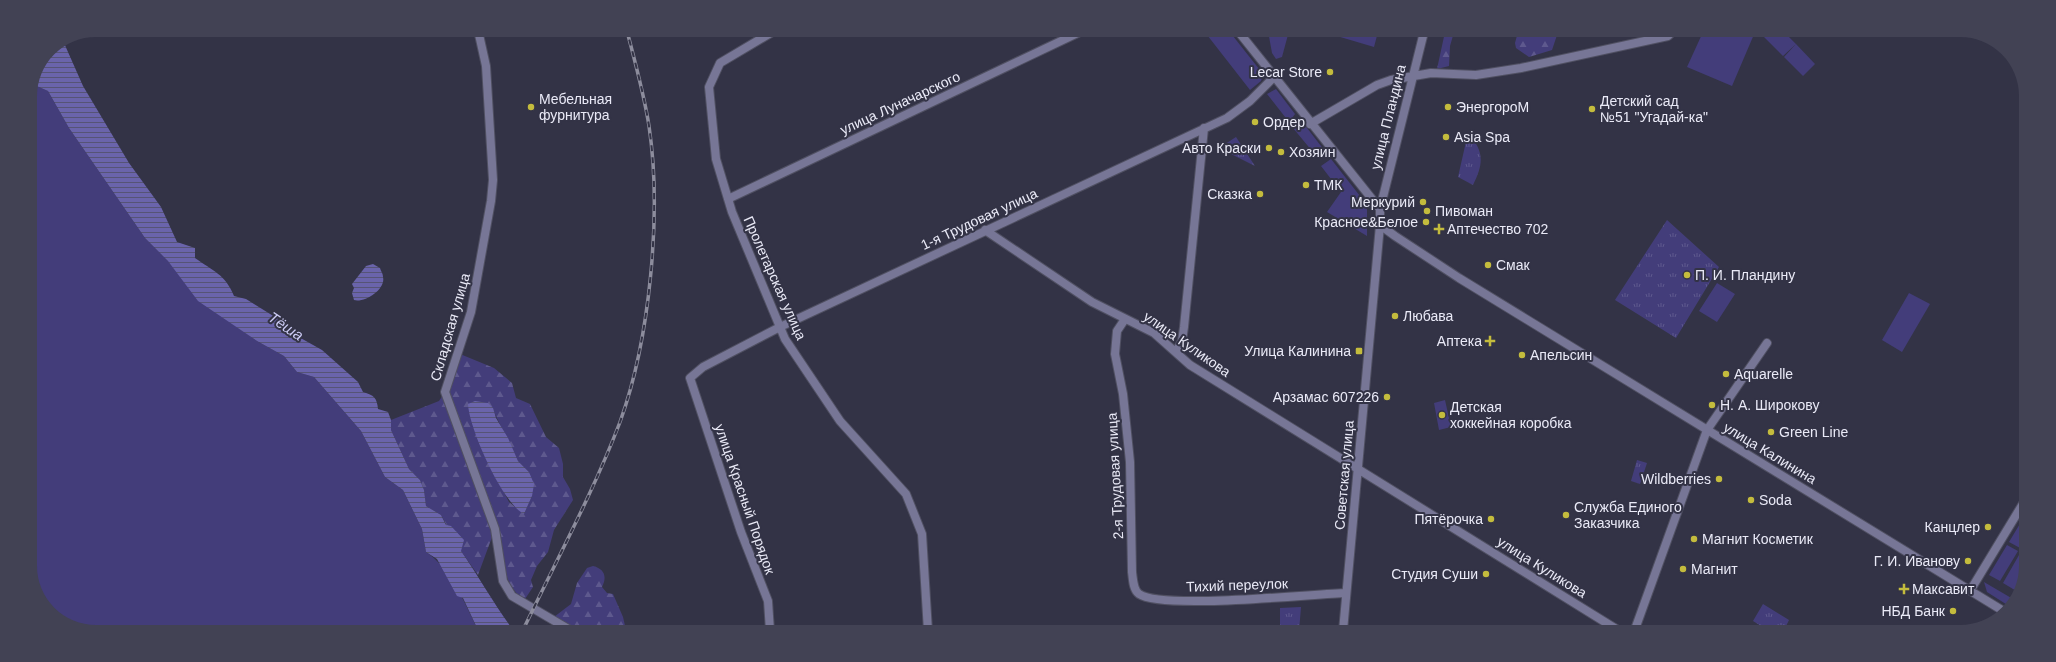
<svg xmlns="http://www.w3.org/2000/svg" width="2056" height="662" font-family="Helvetica,sans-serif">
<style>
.grass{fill:#433d7a}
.forest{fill:url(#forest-firs);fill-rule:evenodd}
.park{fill:url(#park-tufts)}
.water{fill:url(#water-rules)}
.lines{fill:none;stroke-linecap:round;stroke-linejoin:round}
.minor-casing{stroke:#505062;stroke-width:10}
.minor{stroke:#777696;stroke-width:8}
.rail-casing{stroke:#8d8d9d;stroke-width:3.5}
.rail{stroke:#333346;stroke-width:2;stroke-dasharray:6;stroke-linecap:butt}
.poi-dot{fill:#c4bc3d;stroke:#333346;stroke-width:1.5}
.labels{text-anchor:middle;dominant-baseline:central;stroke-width:4;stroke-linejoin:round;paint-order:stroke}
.poi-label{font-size:14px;fill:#eaeaf7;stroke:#333346;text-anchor:start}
.street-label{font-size:14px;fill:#eaeaf7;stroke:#333346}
.water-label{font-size:15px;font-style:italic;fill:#cdccf5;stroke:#333346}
</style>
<defs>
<pattern id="forest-firs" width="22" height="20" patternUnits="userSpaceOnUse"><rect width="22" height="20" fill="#433d7a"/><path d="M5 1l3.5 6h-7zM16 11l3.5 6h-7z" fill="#5e598e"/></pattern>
<pattern id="park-tufts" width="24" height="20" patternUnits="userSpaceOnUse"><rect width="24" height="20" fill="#433d7a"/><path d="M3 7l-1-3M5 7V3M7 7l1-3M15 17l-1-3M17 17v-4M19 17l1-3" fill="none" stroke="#5e598e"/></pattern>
<pattern id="water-rules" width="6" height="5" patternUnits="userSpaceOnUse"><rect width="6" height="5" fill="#6a64ab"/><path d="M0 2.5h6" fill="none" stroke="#565476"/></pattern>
</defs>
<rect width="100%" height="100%" fill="#333346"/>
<!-- grass -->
<path class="grass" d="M1204 31H1229L1263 74 1261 81 1250 90Z
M1268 31H1289L1282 57 1276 59 1272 53Z
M1320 31 1378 32 1374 47Z
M1703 32H1755L1732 86 1687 67Z
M1769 32H1784L1796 44 1783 56 1764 37Z
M1796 44 1815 64 1803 76 1784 57Z
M32 84 48 91 69 128 145 238 229 321 257 341 284 356 297 372 314 377 361 431 385 477 403 490 422 529 426 552C451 568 465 604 478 630H79L44 606 30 571V96Z
M1276 89 1295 114 1289 122 1267 94Z
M1304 124 1324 150 1317 157 1293 128Z
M1331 159 1367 205V236L1327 212 1341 192 1321 166Z
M1717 283 1735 294 1717 322 1699 311Z
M1909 293 1930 304 1902 352 1882 340Z
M1445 400 1451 427 1439 430 1434 403Z
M2024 517V540L2020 548 2009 542Z
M2007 545 2018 551 2000 581 1989 575Z
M2019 555H2024V583L2018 592 2003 583Z
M1984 582 2013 599 2009 606 1987 592Z"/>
<!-- forest -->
<path class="forest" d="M1445 32H1454L1450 46 1449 66 1437 69Z
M1518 32H1558L1552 50 1529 57 1516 48 1515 43Z
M460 354 494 368 512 383 516 398 530 404 546 437 559 448 563 464V477L570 489 573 500 554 530 548 552 537 566 531 580 533 587 525 599 520 598 509 583 448 395ZM492 408 518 461 529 472 532 496 524 514 509 502 490 466 477 434Z
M445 392 495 529 478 575 461 551 441 515 426 506 424 490 420 480 409 469 391 430V420L439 401Z
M593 566C605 569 607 577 602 587L607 593 613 594 623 617 626 630H576L554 617 571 604 577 583 587 568Z"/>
<!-- park -->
<path class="park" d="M1468 133C1484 151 1484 163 1473 185L1458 177Z
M1236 137 1255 166 1219 148Z
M1667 220 1719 267 1676 338 1615 300Z
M1637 460 1647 463 1640 484 1631 481Z
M1763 604 1789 620 1783 632H1771L1753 621Z
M1301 607 1299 631H1280V608Z"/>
<!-- water -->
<path class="water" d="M64 43 83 86 129 163 161 207 177 242 195 248V258C213 271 225 274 234 296L246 299 283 322 297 336 322 350 358 382 363 392C374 395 377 398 378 409L388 412 391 420V430L409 469 420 480 424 490 426 506 441 515 446 525 451 526 464 540 461 551C479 577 494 604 513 630H478L463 598 457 596 437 559 426 552 422 529 403 490 385 477 361 431 314 377 297 372 284 356 257 341 198 301 168 261 145 238 69 128 48 91 32 84 35 70 49 49Z
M373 264 380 268C381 272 383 273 383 277 386 289 365 303 354 300L352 293 354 288 352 284 366 266Z
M475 401 488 403 493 408 496 418 508 438 518 461 529 472 534 484 532 496 524 514C502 503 469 428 468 404Z"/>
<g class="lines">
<defs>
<path id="minor" d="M478 30 486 66 493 180 491 201 471 312 445 392 495 529 503 581 512 596 570 630
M774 31 720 63 709 87 716 159 732 212 785 339 840 421 906 494 922 534 928 631
M1238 31 1380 209
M1310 124 1377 85 1391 80 1431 73 1476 75 1521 68 1668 36 1672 32
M728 199 1082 31
M1380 225 1395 236 1459 278 2005 612
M985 230 1092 302 1154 333 1190 365 1621 632
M1125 319 1117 331 1115 354 1123 394 1130 462 1132 572C1133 579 1133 590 1139 594 1162 610 1311 594 1346 593
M1176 352 1182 341 1184 327 1204 128
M1970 591 2024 502
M770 631 768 601 741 532 690 378 703 367 780 327 1227 118 1250 101 1274 77
M1343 631 1380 225V209L1424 32
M1634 632 1707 430 1767 343"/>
</defs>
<!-- minor casing -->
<use href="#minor" class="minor-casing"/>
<!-- minor -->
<use href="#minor" class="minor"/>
<defs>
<path id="rail" d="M523 630C556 561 593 493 620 422 650 339 662 213 649 126 644 94 635 62 627 31"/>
</defs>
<!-- rail casing -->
<use href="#rail" class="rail-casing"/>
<!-- rail -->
<use href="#rail" class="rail"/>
</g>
<!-- markers -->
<g class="poi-dot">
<circle cx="1330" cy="72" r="4"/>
<circle cx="531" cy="107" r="4"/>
<circle cx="1448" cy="107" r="4"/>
<circle cx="1592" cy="109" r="4"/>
<circle cx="1255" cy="122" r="4"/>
<circle cx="1446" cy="137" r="4"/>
<circle cx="1269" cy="148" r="4"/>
<circle cx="1281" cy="152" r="4"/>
<circle cx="1306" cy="185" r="4"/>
<circle cx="1260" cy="194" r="4"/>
<circle cx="1423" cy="202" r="4"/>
<circle cx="1427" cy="211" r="4"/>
<circle cx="1426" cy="222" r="4"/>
<path d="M1437 223h4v4h4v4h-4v4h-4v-4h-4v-4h4z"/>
<circle cx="1488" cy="265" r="4"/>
<circle cx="1687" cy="275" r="4"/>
<circle cx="1395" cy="316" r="4"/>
<path d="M1488 335h4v4h4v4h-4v4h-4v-4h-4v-4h4z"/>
<rect x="1355" y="347" width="8" height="8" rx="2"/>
<circle cx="1522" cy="355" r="4"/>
<circle cx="1726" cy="374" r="4"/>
<circle cx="1387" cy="397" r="4"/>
<circle cx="1712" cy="405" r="4"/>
<circle cx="1442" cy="415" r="4"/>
<circle cx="1771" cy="432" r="4"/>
<circle cx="1719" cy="479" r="4"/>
<circle cx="1751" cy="500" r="4"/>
<circle cx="1566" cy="515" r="4"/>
<circle cx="1491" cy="519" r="4"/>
<circle cx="1988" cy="527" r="4"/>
<circle cx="1694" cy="539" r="4"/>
<circle cx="1968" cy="561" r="4"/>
<circle cx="1683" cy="569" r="4"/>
<circle cx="1486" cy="574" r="4"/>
<path d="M1902 583h4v4h4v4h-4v4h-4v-4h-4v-4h4z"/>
<circle cx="1953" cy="611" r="4"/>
</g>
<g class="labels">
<!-- poi labels -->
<g class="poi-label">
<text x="1322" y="72" text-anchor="end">Lecar Store</text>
<text x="539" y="99">Мебельная<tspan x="539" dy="16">фурнитура</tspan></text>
<text x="1600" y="101">Детский сад<tspan x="1600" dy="16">№51 "Угадай-ка"</tspan></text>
<text x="1456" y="107">ЭнергороМ</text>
<text x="1263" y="122">Ордер</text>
<text x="1454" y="137">Asia Spa</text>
<text x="1261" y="148" text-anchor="end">Авто Краски</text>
<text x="1289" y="152">Хозяин</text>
<text x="1314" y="185">ТМК</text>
<text x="1252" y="194" text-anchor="end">Сказка</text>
<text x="1415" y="202" text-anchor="end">Меркурий</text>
<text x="1435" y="211">Пивоман</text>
<text x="1418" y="222" text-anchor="end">Красное&amp;Белое</text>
<text x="1447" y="229">Аптечество 702</text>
<text x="1496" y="265">Смак</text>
<text x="1695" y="275">П. И. Пландину</text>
<text x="1403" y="316">Любава</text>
<text x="1482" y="341" text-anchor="end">Аптека</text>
<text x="1351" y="351" text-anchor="end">Улица Калинина</text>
<text x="1530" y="355">Апельсин</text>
<text x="1734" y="374">Aquarelle</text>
<text x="1379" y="397" text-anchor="end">Арзамас 607226</text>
<text x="1720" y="405">Н. А. Широкову</text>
<text x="1450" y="407">Детская<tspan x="1450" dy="16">хоккейная коробка</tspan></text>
<text x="1779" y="432">Green Line</text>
<text x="1711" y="479" text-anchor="end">Wildberries</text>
<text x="1759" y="500">Soda</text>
<text x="1574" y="507">Служба Единого<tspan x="1574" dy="16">Заказчика</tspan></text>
<text x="1483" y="519" text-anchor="end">Пятёрочка</text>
<text x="1980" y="527" text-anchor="end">Канцлер</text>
<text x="1702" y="539">Магнит Косметик</text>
<text x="1960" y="561" text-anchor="end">Г. И. Иванову</text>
<text x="1691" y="569">Магнит</text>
<text x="1478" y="574" text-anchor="end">Студия Суши</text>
<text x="1912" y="589">Максавит</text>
<text x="1945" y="611" text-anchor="end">НБД Банк</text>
</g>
<!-- street labels -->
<g class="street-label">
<text transform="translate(900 103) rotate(-25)">улица Луначарского</text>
<text transform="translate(1388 117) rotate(-76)">улица Пландина</text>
<text transform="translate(979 219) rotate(-25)">1-я Трудовая улица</text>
<text transform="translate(775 278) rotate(66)">Пролетарская улица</text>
<text transform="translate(450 327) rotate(-74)">Складская улица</text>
<text transform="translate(1187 344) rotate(35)">улица Куликова</text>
<text transform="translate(1770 453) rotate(31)">улица Калинина</text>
<text transform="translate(1344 475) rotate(-85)">Советская улица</text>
<text transform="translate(1115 476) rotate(-93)">2-я Трудовая улица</text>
<text transform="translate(745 499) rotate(71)">улица Красный Порядок</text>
<text transform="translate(1542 567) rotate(32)">улица Куликова</text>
<text transform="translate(1237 585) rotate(-2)">Тихий переулок</text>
</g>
<!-- water labels -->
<g class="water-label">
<text transform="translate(286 326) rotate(34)">Тёша</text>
</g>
</g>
<!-- crop -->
<path d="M0 0H2056V662H0ZM96 37H1960A59 59 0 0 1 2019 96V566A59 59 0 0 1 1960 625H96A59 59 0 0 1 37 566V96A59 59 0 0 1 96 37Z" fill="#424254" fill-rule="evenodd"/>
</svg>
